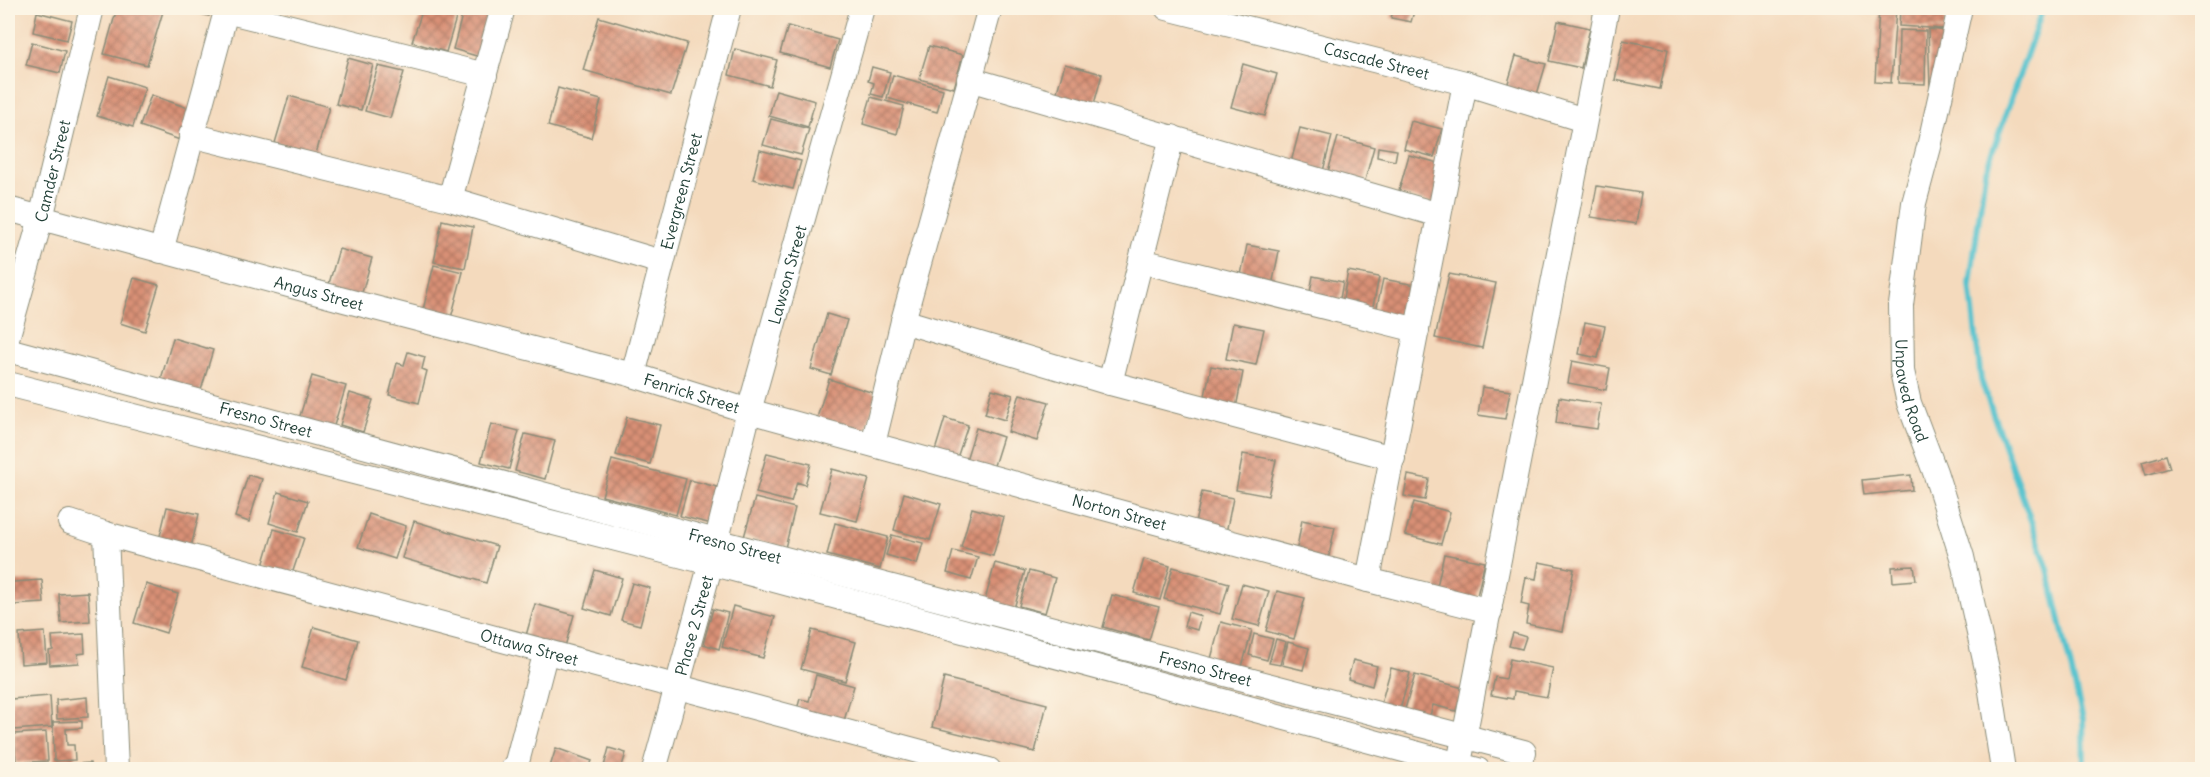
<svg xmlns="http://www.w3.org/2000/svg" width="2210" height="777" font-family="Delius,sans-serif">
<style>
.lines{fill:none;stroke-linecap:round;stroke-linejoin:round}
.stream{stroke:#55c2ce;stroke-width:6}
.building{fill:url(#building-cross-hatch)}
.minor-casing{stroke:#8a8c78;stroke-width:26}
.minor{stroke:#fff;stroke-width:24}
.labels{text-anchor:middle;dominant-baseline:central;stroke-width:4.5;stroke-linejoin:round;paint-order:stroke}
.street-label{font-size:16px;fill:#1f3d34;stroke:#fcf5e5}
</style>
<defs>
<pattern id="building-cross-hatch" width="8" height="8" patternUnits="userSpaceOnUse" patternTransform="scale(1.5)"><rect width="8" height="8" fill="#d99076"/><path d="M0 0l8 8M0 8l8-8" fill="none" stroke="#af7762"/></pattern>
</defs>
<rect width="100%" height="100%" fill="#fcf5e5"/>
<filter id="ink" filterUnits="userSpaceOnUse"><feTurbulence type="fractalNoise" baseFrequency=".0167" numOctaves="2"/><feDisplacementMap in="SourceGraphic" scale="12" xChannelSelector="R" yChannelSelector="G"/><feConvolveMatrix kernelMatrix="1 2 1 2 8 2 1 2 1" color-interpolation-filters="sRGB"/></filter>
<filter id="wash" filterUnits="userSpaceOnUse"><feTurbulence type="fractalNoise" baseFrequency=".008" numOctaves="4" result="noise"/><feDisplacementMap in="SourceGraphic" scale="24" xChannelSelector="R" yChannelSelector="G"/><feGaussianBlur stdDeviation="1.35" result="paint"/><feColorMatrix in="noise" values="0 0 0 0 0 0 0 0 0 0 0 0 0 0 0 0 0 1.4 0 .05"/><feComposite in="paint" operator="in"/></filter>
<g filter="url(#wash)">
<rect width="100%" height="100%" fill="#f4dabd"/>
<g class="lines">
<!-- stream -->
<path class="stream" d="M2043 8 1985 173 1970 284 1981 380 2048 569 2083 720 2084 770"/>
</g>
<g id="blocks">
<!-- building -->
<path class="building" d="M117 8H164L147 65 104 54Z
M177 8H211L209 16Z
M423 8H459L446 52 412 42Z
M464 8H472L496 14 483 58 453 49Z
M1394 8H1415L1411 22 1391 18Z
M1879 8H1896L1891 83 1875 82Z
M1900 8H1946L1945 29 1899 26Z
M37 12 72 21 67 40 33 32Z
M599 17 687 43 671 95 583 70Z
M1558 21 1590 28 1581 68 1549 61Z
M788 26 838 40 830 67 780 53Z
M1928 29 1947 31 1932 87H1930Z
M1899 30 1926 31 1925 84 1898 83Z
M1623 40 1668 49 1660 89 1615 80Z
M32 42 65 51 60 73 26 65Z
M929 46 963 55 954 88 919 79Z
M735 49 777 60 770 86 729 75Z
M1516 56 1546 64 1535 101 1505 93Z
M348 58 373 65 361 110 336 104Z
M1065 64 1102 74 1092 112 1054 102Z
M1243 64 1277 74 1265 116 1231 107Z
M378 66 404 72 390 118 365 111Z
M872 67 890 72 883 97 871 94 874 83 868 81Z
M893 75 943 89 937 112 887 98Z
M109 76 145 87 133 127 97 116Z
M558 88 601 100 591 138 548 126Z
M776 90 815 101 808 127 769 116Z
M151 95 191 109 180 140 140 126Z
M289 96 329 107 316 154 275 143Z
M871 97 904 106 897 134 863 124Z
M771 119 809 129 801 155 763 145Z
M1411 121 1442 129 1434 157 1404 149Z
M1300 128 1332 136 1321 179 1289 170Z
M1338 137 1374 147 1364 184 1327 175Z
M1378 147 1397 150 1395 161 1377 157Z
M760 150 801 161 793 189 753 179Z
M1409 155 1446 165 1436 204 1398 194Z
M1597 186 1641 193 1636 224 1591 217Z
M442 220 473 227 465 268 434 262Z
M1247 245 1279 251 1271 291 1239 285Z
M8 249 15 252 8 271Z
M339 249 372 258 359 303 326 294Z
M434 265 463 272 451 318 423 310Z
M1348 271 1379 277 1371 316 1341 310Z
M1449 274 1496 283 1482 348 1435 338Z
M1313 276 1343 282 1339 304 1309 298Z
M134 278 159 285 145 331 120 323Z
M1383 279 1421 286 1413 323 1375 316Z
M827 314 847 320 831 375 811 369Z
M1585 322 1605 326 1598 358 1579 354Z
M1233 323 1264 329 1256 365 1226 359Z
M173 338 213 350 199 397 159 386Z
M408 352 425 357 422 369 427 371 419 403 389 395 397 363 404 365Z
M1572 361 1610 368 1606 390 1568 383Z
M1211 366 1243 372 1235 413 1203 406Z
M312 376 346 386 333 429 299 419Z
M829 379 877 394 864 436 816 421Z
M1482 387 1510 391 1505 419 1478 415Z
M992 389 1013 395 1005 420 985 414Z
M350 393 373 400 363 432 340 425Z
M1020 394 1049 402 1037 441 1008 432Z
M1559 397 1601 404 1597 429 1556 423Z
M627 417 660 425 650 464 616 455Z
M945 418 968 425 956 461 934 454Z
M491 424 519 431 509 469 481 462Z
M976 428 1003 437 992 472 965 463Z
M525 434 555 441 545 479 515 471Z
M767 453 811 464 805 485 797 482 791 502 756 493Z
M1243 454 1276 460 1268 496 1236 490Z
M2166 455 2170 468 2146 475 2142 462Z
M612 460 686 479 676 515 602 496Z
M832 469 869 479 857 521 820 512Z
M248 475 262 479 249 522 235 517Z
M1408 475 1429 479 1425 500 1404 496Z
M1911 475 1912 490 1864 495 1862 480Z
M690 480 721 488 712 524 680 516Z
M278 492 308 501 298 532 269 523Z
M1202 492 1233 498 1226 533 1194 527Z
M904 493 941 504 930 540 894 530Z
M755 498 795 508 785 548 744 537Z
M1414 502 1450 512 1441 544 1405 535Z
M167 507 199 514 191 547 159 540Z
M972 508 1004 517 993 556 961 547Z
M369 514 406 526 395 559 358 547Z
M1302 520 1335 527 1327 565 1295 559Z
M414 521 497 546 486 583 402 558Z
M835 523 888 537 880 569 827 555Z
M274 529 304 538 292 574 263 566Z
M892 535 923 543 917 564 886 555Z
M953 551 978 557 971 580 947 573Z
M1444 554 1485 562 1475 604 1435 596Z
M1144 559 1170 566 1160 600 1134 593Z
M1539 562 1574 569 1562 631 1526 624 1529 606 1521 604 1526 577 1536 579Z
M995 563 1025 571 1013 612 984 604Z
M1914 566 1916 580 1893 582 1892 567Z
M1173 567 1229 583 1220 614 1164 599Z
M595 570 622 578 611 616 584 608Z
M1029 571 1055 578 1045 613 1019 606Z
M42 580 44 603 14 605 13 582Z
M632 583 650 588 640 625 621 620Z
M146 584 178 594 166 633 134 623Z
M1242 584 1269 591 1259 626 1232 619Z
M1277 591 1305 598 1294 639 1266 631Z
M88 592 90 621 61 623 59 594Z
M1112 595 1159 607 1149 640 1103 627Z
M535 604 574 615 564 650 525 639Z
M733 606 775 617 763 658 722 647Z
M713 609 728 613 719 649 703 644Z
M1188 612 1201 616 1197 630 1184 626Z
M1221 622 1252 630 1240 674 1209 666Z
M314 627 358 640 346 680 302 667Z
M812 630 856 642 845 681 801 669Z
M45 632 47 662 21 664 19 634Z
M1513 633 1526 637 1522 649 1509 646Z
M84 634 85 653 78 654 79 663 50 665 49 651 53 650 52 636Z
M1254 634 1273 639 1267 660 1249 655Z
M1276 639 1286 642 1280 665 1269 663Z
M1288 642 1309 648 1303 670 1282 665Z
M1510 659 1553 668 1547 697 1514 691 1513 699 1491 695 1495 677 1506 679Z
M1353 660 1377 666 1372 686 1348 679Z
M1391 668 1410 673 1398 717 1379 711Z
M816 675 854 686 844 721 795 716 800 699 809 701Z
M1415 675 1463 688 1456 711 1433 705 1427 726 1402 719Z
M944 678 1047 704 1035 752 932 727Z
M50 696 52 727 13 730 11 699Z
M87 697 88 717 57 719 56 700Z
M82 721V728L66 729 67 745H74L75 760 54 761 53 722Z
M46 732 48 761 16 763 14 734Z
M556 748 592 761 588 770H549Z
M609 748 626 753 622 766 633 770H603Z
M90 763 91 770H61L60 765Z"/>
</g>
</g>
<g filter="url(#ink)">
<use href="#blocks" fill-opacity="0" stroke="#8a8c78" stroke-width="1.5"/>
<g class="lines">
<defs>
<g id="minor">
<path id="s1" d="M1167 8 1465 83 1584 120"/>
<path id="s2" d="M1960 8 1929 147 1914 203 1901 305 1902 371 1909 403 1935 472 1962 557 1989 678 2003 770"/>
<path d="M226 11 485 75"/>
<path d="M969 79 1439 215"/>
<path d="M191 135 450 199 661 262"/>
<path d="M450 199 503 8"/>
<path id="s3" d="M8 209 344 300 633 375 749 411 1368 580 1490 611"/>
<path d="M161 251 227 8"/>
<path d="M1141 261 1417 330"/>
<path d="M903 321 1110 383 1393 458"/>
<path id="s4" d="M8 335 41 218 92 8"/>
<path id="s5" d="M8 350 716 541 1524 752"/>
<path id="s6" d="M633 375 729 8"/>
<path d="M1110 383 1172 137"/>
<path d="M8 384 711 563 1478 770"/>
<path d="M873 444 903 321 990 8"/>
<path id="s7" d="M70 522 106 534 989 770"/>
<path d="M106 534 116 770"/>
<path d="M1368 580 1465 83"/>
<path d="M1461 753 1607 8"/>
<path d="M512 770 517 762 546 651"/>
<path id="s8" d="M654 770 711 563 749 411 862 8"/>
</g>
</defs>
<!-- minor casing -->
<use href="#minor" class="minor-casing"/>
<!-- minor -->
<use href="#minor" class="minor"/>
</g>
</g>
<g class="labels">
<!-- street labels -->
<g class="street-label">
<text stroke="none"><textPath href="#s1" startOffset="216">Cascade Street</textPath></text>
<text stroke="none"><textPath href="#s4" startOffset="170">Camder Street</textPath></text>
<text stroke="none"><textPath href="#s6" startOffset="190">Evergreen Street</textPath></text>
<text stroke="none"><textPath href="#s8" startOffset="513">Lawson Street</textPath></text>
<text stroke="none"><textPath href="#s3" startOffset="322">Angus Street</textPath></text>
<text stroke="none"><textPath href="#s2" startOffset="390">Unpaved Road</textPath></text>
<text stroke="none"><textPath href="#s3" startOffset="708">Fenrick Street</textPath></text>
<text stroke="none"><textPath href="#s5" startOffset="267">Fresno Street</textPath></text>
<text stroke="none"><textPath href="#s3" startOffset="1152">Norton Street</textPath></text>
<text stroke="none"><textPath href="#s5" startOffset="753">Fresno Street</textPath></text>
<text stroke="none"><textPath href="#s8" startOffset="150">Phase 2 Street</textPath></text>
<text stroke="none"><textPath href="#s7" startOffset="476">Ottawa Street</textPath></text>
<text stroke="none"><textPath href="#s5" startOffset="1239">Fresno Street</textPath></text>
</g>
</g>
<!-- margin -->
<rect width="2210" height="777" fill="none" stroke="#fcf5e5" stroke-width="30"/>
</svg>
